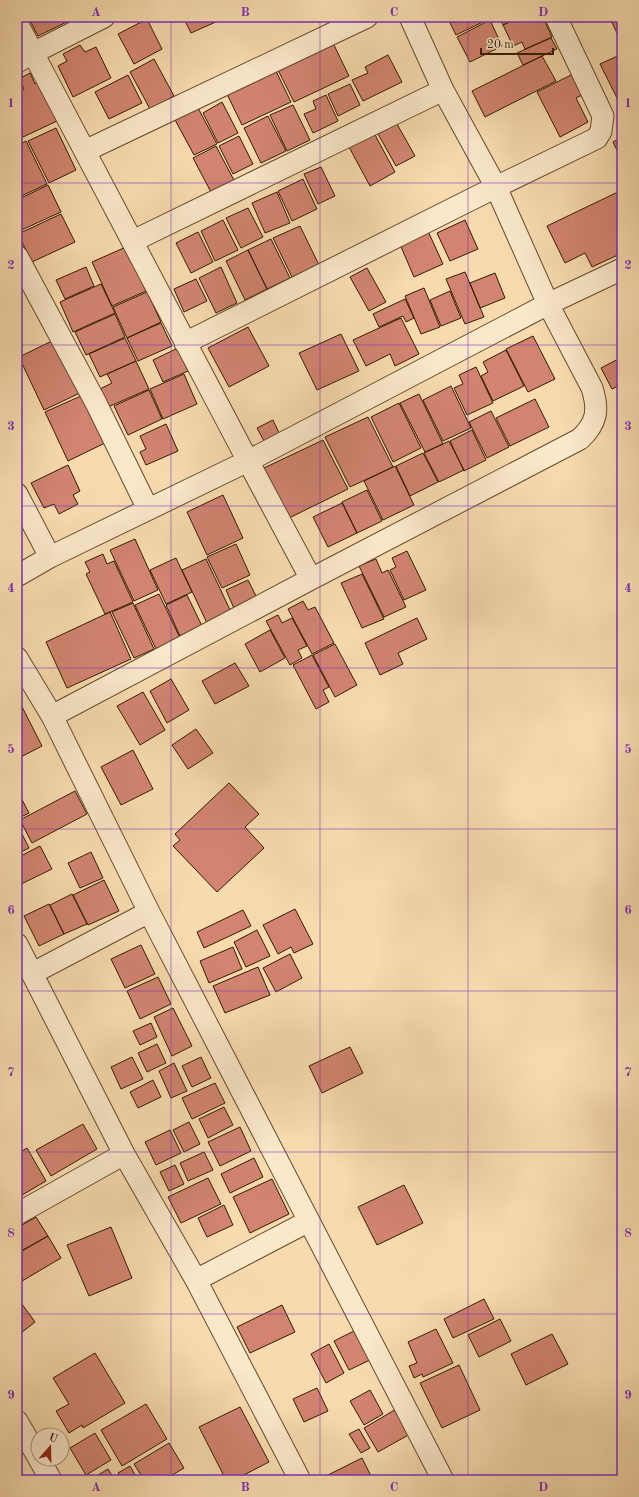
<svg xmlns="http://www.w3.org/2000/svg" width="639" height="1497" font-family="'Old Standard TT',serif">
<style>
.building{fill:#d28471;stroke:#331b00}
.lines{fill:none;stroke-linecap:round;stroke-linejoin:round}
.minor-casing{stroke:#644b2c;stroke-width:23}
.minor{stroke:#fae8ca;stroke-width:21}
.grid{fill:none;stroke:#7b2cbf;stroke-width:1;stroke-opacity:0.55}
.neatline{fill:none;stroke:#7b2cbf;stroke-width:1.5}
.grid-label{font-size:13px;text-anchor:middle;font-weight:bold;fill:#7b2cbf}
</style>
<rect width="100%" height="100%" fill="#f7dbae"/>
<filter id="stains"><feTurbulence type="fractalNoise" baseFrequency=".005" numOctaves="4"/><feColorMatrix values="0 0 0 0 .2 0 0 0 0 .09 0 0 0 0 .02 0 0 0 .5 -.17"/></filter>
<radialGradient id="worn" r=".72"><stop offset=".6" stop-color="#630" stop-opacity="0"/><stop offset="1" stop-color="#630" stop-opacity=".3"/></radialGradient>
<!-- building -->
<path class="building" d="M28 17H77L38 36Z
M183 17H216L218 21 191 33Z
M447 17H488L489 19 456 35Z
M499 17H519L503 25Z
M521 17H543L552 37 525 49 522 42 513 46 503 25Z
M612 17H622V44L610 18Z
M147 19 162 49 134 64 118 34Z
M490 20 502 46 470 62 457 37Z
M551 38 557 49 523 65 517 53Z
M333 43 349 76 294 102 278 70Z
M80 45 85 52 96 47 111 78 73 97 58 66 67 61 63 54Z
M622 54V108L600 64Z
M388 55 402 82 363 101 352 80 368 73 365 67Z
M542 56 556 81 485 117 472 91Z
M154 59 174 96 150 109 130 72Z
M275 69 291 102 242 125 226 92Z
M577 72 588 92 576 98 588 122 560 137 537 92Z
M30 73 35 84 38 82 57 121 23 137 17 123V92L24 89 19 79Z
M128 75 142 103 109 119 95 92Z
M350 84 360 105 338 116 328 94Z
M326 95 338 121 313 133 304 114 316 109 313 101Z
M222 102 238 133 218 143 203 113Z
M293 105 310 140 287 151 270 115Z
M197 106 217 144 194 155 174 118Z
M268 116 286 151 261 163 244 128Z
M17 124 22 136 17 138Z
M397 124 415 156 396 166 378 134Z
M56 128 76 170 49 183 28 141Z
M374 133 395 172 370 186 349 147Z
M239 136 253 164 233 174 219 146Z
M622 137V161L613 142Z
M26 141 47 184 17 198V146Z
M216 146 236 184 213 196 193 158Z
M321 167 335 196 318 204 304 174Z
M303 179 317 209 292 221 278 191Z
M48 185 61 212 17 232V200Z
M622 190V253L592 267 585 253 565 263 547 226Z
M277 192 290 223 265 233 252 203Z
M248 208 263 237 241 248 226 218Z
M61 214 75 242 32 262 18 234Z
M223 220 238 250 215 261 201 231Z
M465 220 478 249 450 261 437 233Z
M300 226 319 265 292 277 273 238Z
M427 229 443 264 414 277 399 242Z
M198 232 213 262 191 273 176 243Z
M271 239 290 278 267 289 248 250Z
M126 247 146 291 112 306 92 262Z
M248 250 267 289 245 300 226 261Z
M86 267 94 286 65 299 56 280Z
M221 267 237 303 216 313 199 278Z
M367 268 386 302 369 311 350 277Z
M465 272 484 317 465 324 446 279Z
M495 273 505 298 480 308 470 283Z
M196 279 207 301 184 312 174 289Z
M101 284 115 313 73 332 60 302Z
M424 288 440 327 421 334 405 296Z
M450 291 461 318 441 326 430 300Z
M147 292 161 322 127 338 113 307Z
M405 299 414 318 406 322 403 316 379 327 373 314Z
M115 314 125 337 86 355 75 332Z
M401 318 419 354 395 366 390 354 366 366 353 340Z
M161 323 172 346 138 361 127 338Z
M248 327 269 366 229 387 208 348Z
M341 334 359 371 317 390 299 353Z
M533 336 555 379 528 392 506 349Z
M125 338 136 361 100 377 89 354Z
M56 339 82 392 44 410 19 357Z
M178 348 188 371 163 382 153 360Z
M506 350 524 386 493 401 481 376 488 372 483 362Z
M622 357V384L612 389 601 368Z
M136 361 149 389 108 407 100 389 112 383 107 374Z
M476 367 493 403 467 415 454 388 463 384 459 375Z
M184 374 197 404 163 419 150 389Z
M451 386 471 428 443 441 423 400Z
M149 390 162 419 128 435 114 406Z
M419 394 443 444 425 452 400 403Z
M83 395 105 443 68 461 45 412Z
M535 399 549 427 510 446 496 418Z
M399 403 421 448 393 462 371 417Z
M491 411 509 447 487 458 469 422Z
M368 417 393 467 350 487 325 437Z
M273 420 280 435 265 443 257 428Z
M166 424 178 451 146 465 140 452 146 449 140 436Z
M472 430 486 460 464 471 450 441Z
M323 440 348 489 289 518 264 468Z
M449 441 464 470 439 482 424 453Z
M423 453 438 482 410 496 396 466Z
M68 465 80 491 73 495 78 504 59 514 54 504 44 508 31 483Z
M395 466 414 505 383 520 364 481Z
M367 490 382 521 357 533 342 502Z
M223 495 243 538 207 555 187 512Z
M342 503 357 533 328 547 313 517Z
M135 539 158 590 134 601 110 550Z
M236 544 250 575 222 588 207 557Z
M407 551 426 590 404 600 390 570 396 567 392 558Z
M103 554 107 564 114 561 133 602 105 614 86 574 90 572 85 562Z
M176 558 192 592 166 604 150 570Z
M206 559 231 612 207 623 182 570Z
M376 559 382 573 388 570 406 607 384 617 359 566Z
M362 574 384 619 362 628 341 583Z
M248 580 259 602 236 613 226 590Z
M159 594 181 640 157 651 135 605Z
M187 595 202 626 180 636 166 605Z
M303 601 308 610 315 607 334 643 312 654 288 609Z
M133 603 154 649 134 658 112 612Z
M110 612 131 659 67 688 46 642Z
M278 615 282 623 292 618 307 646 298 650 302 658 290 665 266 621Z
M417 618 427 639 398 653 403 664 380 675 365 643Z
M270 630 285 658 260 672 245 644Z
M335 644 357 685 335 697 313 655Z
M312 655 329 687 323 690 329 702 316 709 293 665Z
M235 663 249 686 215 704 202 681Z
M171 679 189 710 167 723 150 691Z
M143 692 165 730 140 745 117 706Z
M17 697 42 746 17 759Z
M196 729 213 753 188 769 172 745Z
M133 750 153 789 121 805 101 767Z
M229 783 259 814 245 827 264 848 217 892 173 846 180 840 175 834Z
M17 790 29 813 17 819Z
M75 791 87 814 32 843 20 820Z
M20 830 29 848 17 854V832Z
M40 846 52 869 17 886V858Z
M91 852 103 878 80 888 68 863Z
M104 880 119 911 88 925 73 895Z
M72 894 87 924 64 934 50 905Z
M49 904 64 934 39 946 24 916Z
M295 909 313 944 294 953 291 947 278 954 263 925Z
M243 910 251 926 204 948 197 932Z
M257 930 270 956 246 967 234 942Z
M141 945 155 974 125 988 111 959Z
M233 947 242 969 209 983 200 961Z
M290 954 302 978 276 992 263 968Z
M258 967 270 995 225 1013 213 986Z
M158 977 171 1004 140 1019 127 991Z
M173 1008 192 1046 172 1056 154 1017Z
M151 1023 157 1037 140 1045 133 1031Z
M157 1044 166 1063 147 1072 138 1053Z
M350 1047 363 1073 322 1093 309 1066Z
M132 1057 143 1079 121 1089 111 1067Z
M201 1057 211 1078 192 1087 182 1066Z
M174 1063 187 1091 171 1098 159 1071Z
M153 1080 161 1097 138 1108 130 1092Z
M215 1083 225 1103 192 1119 182 1098Z
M224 1107 233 1125 208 1138 199 1119Z
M189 1122 200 1144 184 1152 173 1130Z
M83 1124 97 1149 51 1176 36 1150Z
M240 1127 251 1151 220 1166 208 1142Z
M170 1130 181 1153 156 1165 145 1142Z
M27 1148 46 1181 17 1198V1154Z
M204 1152 213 1170 188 1181 180 1163Z
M254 1158 263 1177 230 1193 221 1174Z
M175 1165 184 1184 169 1191 160 1172Z
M208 1178 221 1204 181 1223 168 1197Z
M272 1179 289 1214 250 1233 233 1197Z
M404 1185 423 1223 377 1245 358 1207Z
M224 1205 233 1225 207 1237 198 1218Z
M36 1217 48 1236 19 1252 17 1249V1228Z
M111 1227 132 1278 89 1296 67 1245Z
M48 1236 61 1258 17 1284V1254Z
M484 1299 494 1319 453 1338 444 1319Z
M19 1300 35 1322 17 1336V1302Z
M282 1305 295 1332 250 1353 237 1327Z
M500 1319 511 1341 479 1357 468 1335Z
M358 1329 374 1358 349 1370 334 1341Z
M436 1329 453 1363 423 1377 422 1374 414 1378 409 1366 417 1363 408 1342Z
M552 1334 568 1364 526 1385 511 1354Z
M329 1344 344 1373 326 1383 311 1354Z
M95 1353 125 1403 83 1428 82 1425 69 1433 56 1411 69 1404 53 1378Z
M459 1365 480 1410 442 1428 420 1383Z
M317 1388 328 1411 304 1422 293 1399Z
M370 1390 383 1414 364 1425 350 1401Z
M146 1404 167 1439 122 1466 101 1430Z
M240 1407 269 1462 234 1480H226L199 1427Z
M398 1408 412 1433 378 1452 364 1428Z
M359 1429 370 1448 361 1453 349 1434Z
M95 1433 111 1460 86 1475 70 1448Z
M169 1443 184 1468 164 1480H144L134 1464Z
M362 1458 373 1480H328L326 1476Z
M130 1466 138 1480H122L118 1473Z
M108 1469 115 1480H90Z"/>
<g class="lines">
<defs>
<path id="minor" d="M17 23 33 53 17 62
M85 151 367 17
M133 241 443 90
M17 256 96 403 148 509
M185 343 496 187 597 138 601 131 603 116 556 17
M17 494 50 557
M17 576 50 557 248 461 33 53 104 17
M311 579 580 439C597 423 599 410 592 388L548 304 622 269
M17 658 52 716 149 912 443 1480
M52 716 311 579 248 461 548 304 496 187 443 90 410 17
M17 944 124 1154 196 1280 300 1480
M33 973 149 912
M17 1214 124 1154
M196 1280 309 1221
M17 1421 38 1457
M39 1459 51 1480"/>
</defs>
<!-- minor casing -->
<use href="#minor" class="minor-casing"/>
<!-- minor -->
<use href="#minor" class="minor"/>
</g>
<!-- grid -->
<path class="grid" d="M171 17V1480M320 17V1480M468 17V1480M17 183H622M17 345H622M17 506H622M17 668H622M17 829H622M17 991H622M17 1152H622M17 1314H622"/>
<!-- margin -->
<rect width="639" height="1497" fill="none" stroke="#f7dbae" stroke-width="44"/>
<!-- north arrow -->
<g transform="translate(50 1447) rotate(20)"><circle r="19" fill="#fae8ca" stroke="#aa9679"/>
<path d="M0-3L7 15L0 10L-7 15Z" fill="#8f2418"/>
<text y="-6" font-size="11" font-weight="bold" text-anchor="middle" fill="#331b00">U</text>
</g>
<!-- scale -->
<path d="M481 48v6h72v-6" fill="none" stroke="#331b00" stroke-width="2"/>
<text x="487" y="48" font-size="12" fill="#331b00" stroke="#fae8ca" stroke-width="3" paint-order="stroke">20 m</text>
<rect x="22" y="22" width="595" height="1453" class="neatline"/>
<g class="grid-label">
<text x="96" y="16">A</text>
<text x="245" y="16">B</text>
<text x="394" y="16">C</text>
<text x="543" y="16">D</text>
<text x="11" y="107">1</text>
<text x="628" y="107">1</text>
<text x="11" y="269">2</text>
<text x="628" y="269">2</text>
<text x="11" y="430">3</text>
<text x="628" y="430">3</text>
<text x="11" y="592">4</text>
<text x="628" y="592">4</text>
<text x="11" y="753">5</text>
<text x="628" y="753">5</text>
<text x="11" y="914">6</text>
<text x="628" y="914">6</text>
<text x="11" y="1076">7</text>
<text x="628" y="1076">7</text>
<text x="11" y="1237">8</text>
<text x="628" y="1237">8</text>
<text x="11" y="1399">9</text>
<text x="628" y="1399">9</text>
<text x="96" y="1491">A</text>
<text x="245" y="1491">B</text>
<text x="394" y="1491">C</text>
<text x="543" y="1491">D</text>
</g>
<rect width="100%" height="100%" filter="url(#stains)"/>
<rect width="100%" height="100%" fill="url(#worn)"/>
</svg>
